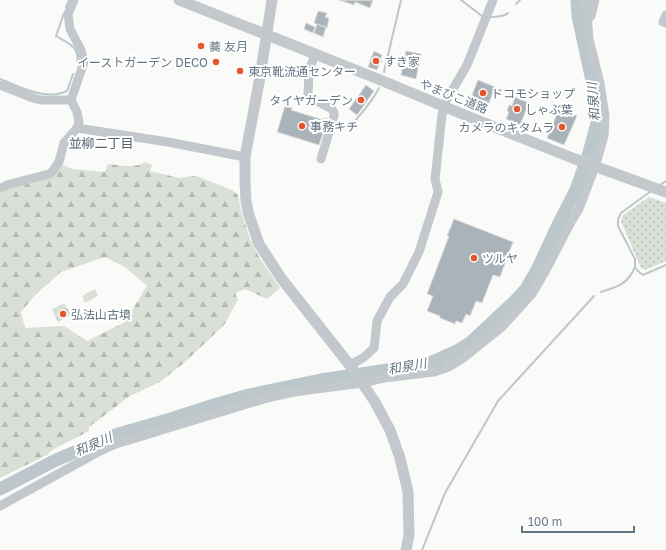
<svg xmlns="http://www.w3.org/2000/svg" width="666" height="550" font-family="'Golos Text','Noto Sans JP',sans-serif">
<style>
.grass{fill:url(#grass-dots)}
.forest{fill:url(#forest-firs);fill-rule:evenodd}
.park{fill:url(#park-crowns)}
.lines{fill:none;stroke-linecap:round;stroke-linejoin:round}
.stream{stroke:#bbc7cb;stroke-width:2}
.river{stroke:#bbc7cb;stroke-width:13}
.building{fill:#aab3b9;stroke:#dcdcda}
.minor{stroke:#c3c8cc;stroke-width:9}
.tertiary{stroke:#c3c8cc;stroke-width:11}
.poi-dot{fill:#e4572e;stroke:#fff;stroke-width:1.5}
.labels{text-anchor:middle;dominant-baseline:central;stroke-width:4;stroke-linejoin:round;paint-order:stroke}
.poi-label{font-size:12px;fill:#657683;stroke:#fff;text-anchor:start}
.street-label{font-size:12px;fill:#657683;stroke:#fff}
.water-label{font-size:13px;font-style:italic;fill:#60757c;stroke:#fff}
.neighbourhood-label{font-size:13px;fill:#57646e;stroke:#fff}
</style>
<defs>
<pattern id="grass-dots" width="8" height="8" patternUnits="userSpaceOnUse"><rect width="8" height="8" fill="#dadfd7"/><path d="M2 2h.1M6 6h.1" fill="none" stroke="#b4b9b4" stroke-width="1.8" stroke-linecap="round"/></pattern>
<pattern id="forest-firs" width="22" height="20" patternUnits="userSpaceOnUse"><rect width="22" height="20" fill="#dadfd7"/><path d="M5 1l3.5 6h-7zM16 11l3.5 6h-7z" fill="#b4b9b4"/></pattern>
<pattern id="park-crowns" width="20" height="18" patternUnits="userSpaceOnUse"><rect width="20" height="18" fill="#dadfd7"/><path d="M2 6a3 3 0 1 1 6 0M12 15a3 3 0 1 1 6 0" fill="none" stroke="#b4b9b4"/></pattern>
</defs>
<rect width="100%" height="100%" fill="#fafaf8"/>
<!-- grass -->
<path class="grass" d="M649 197 666 203V261L645 270 641 268 621 221 623 215Z"/>
<!-- forest -->
<path class="forest" d="M145 162 152 165 150 171 179 178 196 176 232 190 238 195 241 211 250 239 259 257 280 288 267 299 245 289 235 293 238 300 224 325 185 362 160 382 130 396 89 427V431L52 450 47 455 0 478V192L63 165 72 169 105 172 108 164C120 165 135 169 145 162ZM105 257 125 267 147 286 125 322 87 341 64 326 25 328 21 312 35 295 61 272Z"/>
<!-- park -->
<path class="park" d="M95 289 98 296 85 303 82 296Z
M64 303 71 315 58 322 52 309Z"/>
<g class="lines">
<!-- stream -->
<path class="stream" d="M461 0 482 16
M516 4 520 0
M66 7 69 0
M64 13 56 36C68 43 80 47 77 63
M490 17C496 17 504 17 508 13
M384 72 401 0
M0 79C20 87 45 101 67 91L73 74
M350 127C361 113 371 104 379 88
M660 185 666 181
M651 191 621 213 618 219V226L635 259V267L639 272 643 275 666 265
M601 292C617 287 627 285 635 267
M422 550 445 493 498 401 594 296"/>
<!-- river -->
<path class="river" d="M0 489 56 460 115 435 174 418 214 405 249 395 321 380 428 364 457 351 470 343 515 301 526 289 537 270 558 225 576 190 589 153 597 123 596 99 578 16 577 0"/>
</g>
<!-- building -->
<path class="building" d="M339 0H373L370 8 355 2 354 5Z
M339 0H373L370 8 355 2 354 5Z
M318 11 327 13 325 17 329 18 327 28 314 23Z
M306 23 315 27 313 33 304 29Z
M317 24 326 27 323 37 314 33Z
M374 51 382 55 380 60 382 61 381 63 380 62 377 70 368 67Z
M406 51 421 54 416 79 401 75Z
M478 80 495 87 485 113 474 108 470 100Z
M366 85 374 91 357 115 349 109Z
M515 97 529 103 520 125 506 119 509 112 507 111 509 105 512 106Z
M285 106 292 108 291 110 323 120V118L328 119 319 145 277 132Z
M559 109 577 116 564 145 547 138Z
M454 219 513 242 500 277 493 275 482 303 476 301 470 316 466 314 462 323 456 321 455 324 440 318V316L427 311 433 296 427 294 449 236H447Z"/>
<g class="lines">
<!-- minor -->
<path class="minor" d="M666 15 663 22 666 23
M588 19 591 16 595 0
M313 54V60L309 71 308 94 311 98 332 109 334 113V116L321 159
M0 85 33 98 41 100H71
M77 128 168 142 245 157
M0 188 10 184 49 174 52 172 59 162 64 143 77 128 79 122 77 112 71 100 84 62 81 50 70 29 68 14 74 0
M350 365 363 358 374 348 375 340 377 321 390 297 403 284 419 252 438 192 435 179 442 115 446 101 467 65 493 0
M0 506 98 452 116 444 267 398 294 392 362 383 384 378 434 372 449 367 462 359 502 327 532 294 546 270 571 222 579 209 595 167 604 136 605 116 600 83 589 39 586 0"/>
<!-- tertiary -->
<path class="tertiary" d="M179 0 378 79 467 116 575 159 666 192
M272 0 260 77 245 157V183L246 201 248 212 259 244 281 278 352 368 375 402 390 430 400 458 408 492 409 535 406 550"/>
</g>
<!-- markers -->
<g class="poi-dot">
<circle cx="201" cy="46" r="4"/>
<circle cx="376" cy="61" r="4"/>
<circle cx="216" cy="62" r="4"/>
<circle cx="240" cy="71" r="4"/>
<circle cx="483" cy="93" r="4"/>
<circle cx="361" cy="100" r="4"/>
<circle cx="517" cy="109" r="4"/>
<circle cx="302" cy="126" r="4"/>
<circle cx="562" cy="127" r="4"/>
<circle cx="474" cy="258" r="4"/>
<circle cx="63" cy="314" r="4"/>
</g>
<g class="labels">
<!-- poi labels -->
<g class="poi-label">
<text x="209" y="46">蕎 友月</text>
<text x="384" y="61">すき家</text>
<text x="208" y="62" text-anchor="end">イーストガーデン DECO</text>
<text x="248" y="71">東京靴流通センター</text>
<text x="491" y="93">ドコモショップ</text>
<text x="353" y="100" text-anchor="end">タイヤガーデン</text>
<text x="525" y="109">しゃぶ葉</text>
<text x="310" y="126">事務キチ</text>
<text x="554" y="127" text-anchor="end">カメラのキタムラ</text>
<text x="482" y="258">ツルヤ</text>
<text x="71" y="314">弘法山古墳</text>
</g>
<!-- street labels -->
<g class="street-label">
<text transform="translate(454 96) rotate(22)">やまびこ道路</text>
</g>
<!-- water labels -->
<g class="water-label">
<text transform="translate(593 102) rotate(-95)">和泉川</text>
<text transform="translate(407 366) rotate(-10)">和泉川</text>
<text transform="translate(93 444) rotate(-23)">和泉川</text>
</g>
<!-- neighbourhood labels -->
<g class="neighbourhood-label">
<text x="101" y="143">並柳二丁目</text>
</g>
</g>
<!-- scale -->
<path d="M522 526v6h112v-6" fill="none" stroke="#657683" stroke-width="2"/>
<text x="528" y="526" font-size="12" fill="#657683" stroke="#ffffff" stroke-width="3" paint-order="stroke">100 m</text>
</svg>
